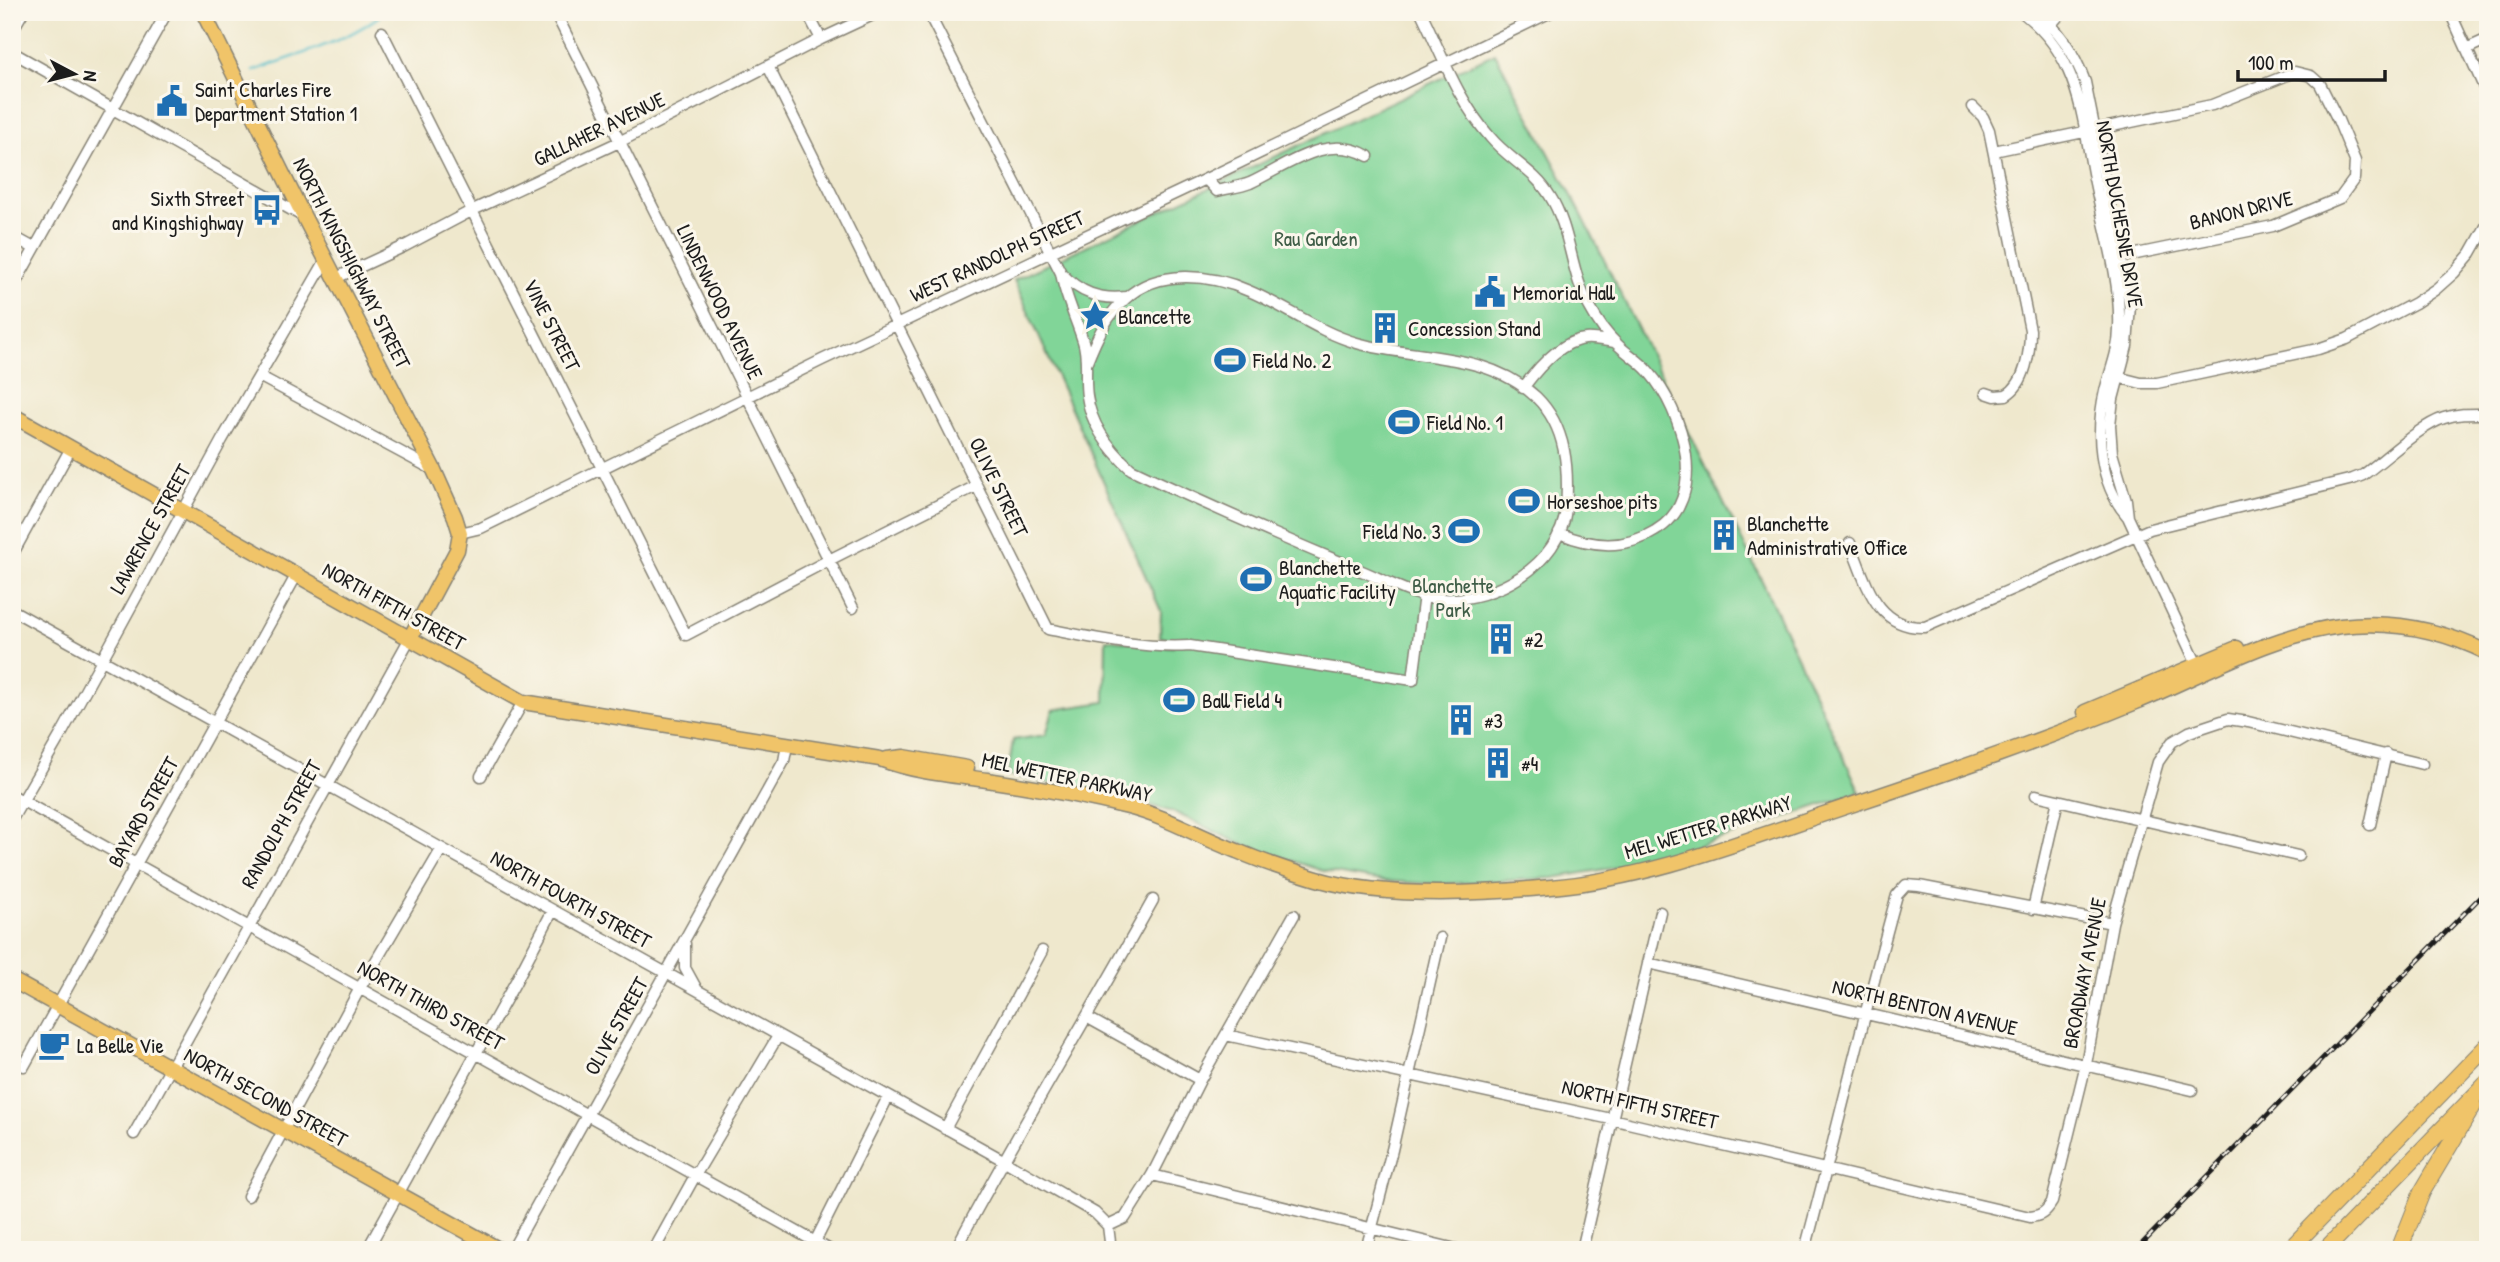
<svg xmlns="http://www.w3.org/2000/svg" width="2500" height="1262" font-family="'Patrick Hand',sans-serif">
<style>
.green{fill:#81d598;stroke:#4e785a;stroke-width:2}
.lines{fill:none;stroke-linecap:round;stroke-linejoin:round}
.stream{stroke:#4fbcc8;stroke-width:2.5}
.minor-casing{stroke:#868274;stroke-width:13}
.major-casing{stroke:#868274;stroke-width:17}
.highway-casing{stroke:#868274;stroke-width:18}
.minor{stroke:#fff;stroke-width:10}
.major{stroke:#f0c469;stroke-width:14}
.highway{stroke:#f0c469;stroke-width:16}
.rail-casing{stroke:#1c1c1c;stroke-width:5}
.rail{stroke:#fbf7ec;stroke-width:2.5;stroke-dasharray:8;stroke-linecap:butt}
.labels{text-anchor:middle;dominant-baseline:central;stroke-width:6;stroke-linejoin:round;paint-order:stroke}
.poi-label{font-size:21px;fill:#1c1c1c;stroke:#fbf7ec;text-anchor:start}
.street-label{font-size:21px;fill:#1c1c1c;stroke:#fbf7ec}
.park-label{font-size:21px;fill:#3f5d47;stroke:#fbf7ec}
</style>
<rect width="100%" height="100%" fill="#fbf7ec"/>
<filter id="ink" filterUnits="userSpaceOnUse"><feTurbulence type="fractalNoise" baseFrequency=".0143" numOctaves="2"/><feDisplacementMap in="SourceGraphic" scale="14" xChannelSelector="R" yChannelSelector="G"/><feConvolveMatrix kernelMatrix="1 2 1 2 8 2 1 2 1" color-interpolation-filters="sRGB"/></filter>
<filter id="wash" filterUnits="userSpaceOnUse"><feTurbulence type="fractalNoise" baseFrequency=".00686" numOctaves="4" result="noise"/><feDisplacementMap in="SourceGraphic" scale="28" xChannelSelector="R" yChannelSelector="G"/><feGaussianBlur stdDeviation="1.57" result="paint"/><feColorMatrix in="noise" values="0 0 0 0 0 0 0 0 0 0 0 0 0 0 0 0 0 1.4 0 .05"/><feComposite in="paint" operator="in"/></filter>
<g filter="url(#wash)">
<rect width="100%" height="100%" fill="#efe8cd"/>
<!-- green -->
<path class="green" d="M1495 53 1580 211 1763 583 1860 792 1653 861 1553 878 1440 884 1383 881 1323 871 1239 843 1176 813 1130 799 1008 775 1013 740 1046 735 1053 710 1105 702 1106 639 1173 647 1172 639 1160 637 1161 611 1014 280Z"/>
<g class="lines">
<!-- stream -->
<path class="stream" d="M254 71C295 55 351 41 384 12"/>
</g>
</g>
<g filter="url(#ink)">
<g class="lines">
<defs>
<path id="minor" d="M555 12 853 608
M807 12 821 39
M928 12 1061 273
M1421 12C1442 55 1458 101 1490 137 1508 159 1535 171 1550 196 1571 229 1570 272 1589 306 1596 319 1606 334 1617 344 1627 354 1640 361 1649 372 1683 411 1711 499 1655 531 1624 550 1592 547 1559 533
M2022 12C2042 28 2058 46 2068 70 2084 105 2087 145 2095 183 2105 231 2121 280 2119 329 2119 351 2110 371 2105 391 2095 433 2099 484 2128 517L2200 671
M2036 12C2060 30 2075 54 2085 82L2130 305 2127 346 2113 399 2110 425 2112 453 2126 500 2128 517
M2450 12 2488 96
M2046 30 2062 12
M12 31 23 12
M382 32 686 635 829 560 976 486
M2468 48 2488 39
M12 52 304 217
M768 66 1048 629C1094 638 1144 649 1190 646L1413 680 1424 595
M1973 107 1983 117 1989 130 2030 330C2030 351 2026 384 2006 395L1995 396 1986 393
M1994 151 2212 105 2295 72 2311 76 2320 84 2338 120 2355 161 2354 179 2340 198 2273 226 2112 259
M1206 179 1217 191C1228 188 1240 187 1250 183 1287 166 1327 132 1368 156
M12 236 34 248
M336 278 405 246 473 210 619 142 821 39 879 12
M12 289 167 12
M1087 362C1096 340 1106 316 1125 299 1158 268 1211 274 1249 291 1287 307 1318 332 1357 343 1417 360 1487 351 1536 397 1567 427 1569 470 1566 509 1560 565 1494 602 1443 599 1414 598 1383 579 1357 569 1280 537 1205 504 1131 469 1110 450 1091 426 1087 396 1084 377 1089 359 1083 341 1076 318 1065 297 1061 273 1080 293 1099 300 1126 297
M259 376 434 470
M2113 376 2141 383H2157L2318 349 2347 339 2415 303 2436 289 2454 273 2471 253 2488 223
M1523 388C1537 369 1560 341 1585 339 1594 338 1605 341 1614 342
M460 533 481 528 822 360 1206 179 1551 12
M1850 543C1866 581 1875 629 1925 627L2150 529 2353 479 2363 475C2386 459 2419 426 2444 418 2459 413 2473 414 2488 414
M12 555 71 448
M12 610 1003 1160 1095 1213 1108 1226
M481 776 523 702
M12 795 830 1250
M2036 795 2298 856
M12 819 63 731 222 440 326 260
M2370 825 2386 754
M2033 909 2058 800
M685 944V968L696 988
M1648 963 2192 1090
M1088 1018 1200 1080
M1226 1035 1611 1119 2030 1217C2041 1216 2046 1212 2052 1202L2086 1064 2112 923 2158 762 2172 742 2189 732 2228 719 2248 722 2422 764
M24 1066 296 576
M945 1129 1042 951
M134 1134 410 638
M1152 1175 1460 1250
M248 1196 360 988 441 850
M1108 1226 1125 1218 1152 1175 1200 1080 1294 915
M1108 1226 1111 1250
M367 1250 515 983 552 912
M512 1250 784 761 787 745
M654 1250 696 1174 778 1036
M811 1250 888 1097
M955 1250C1018 1131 1088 1017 1153 900
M1366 1250 1392 1150 1440 938
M1582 1250 1660 912
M1805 1250C1837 1132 1864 1012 1897 895L1906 885 1919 886 2112 923"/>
<path id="major" d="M203 12 304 217 434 470 455 517 460 533 457 550 410 638
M12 415 523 702 880 759C914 772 951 775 987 780 1034 787 1082 796 1128 807 1167 817 1200 837 1237 851 1263 862 1290 871 1317 879 1386 899 1480 894 1551 887 1646 879 1738 843 1827 813 1931 778 2035 744 2136 702 2203 675 2269 635 2341 626 2392 620 2442 630 2488 653
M2085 712 2237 648
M887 759 904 757 967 768
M12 980 500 1250"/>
<path id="highway" d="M2289 1250 2488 1045
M2325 1250 2488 1082
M2399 1250 2422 1192 2473 1106"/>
</defs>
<!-- minor casing -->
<use href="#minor" class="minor-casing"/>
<!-- major casing -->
<use href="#major" class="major-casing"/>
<!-- highway casing -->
<use href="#highway" class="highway-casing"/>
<!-- minor -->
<use href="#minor" class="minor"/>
<!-- major -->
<use href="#major" class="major"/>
<!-- highway -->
<use href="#highway" class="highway"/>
<defs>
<path id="rail" d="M2136 1250 2488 889"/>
</defs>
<!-- rail casing -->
<use href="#rail" class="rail-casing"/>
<!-- rail -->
<use href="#rail" class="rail"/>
</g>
</g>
<!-- icons -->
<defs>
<symbol id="civic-bare" viewBox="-9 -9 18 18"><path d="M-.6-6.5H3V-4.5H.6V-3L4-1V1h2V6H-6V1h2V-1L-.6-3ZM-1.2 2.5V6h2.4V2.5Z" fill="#1f6fb2" stroke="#fbf7ec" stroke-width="2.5" paint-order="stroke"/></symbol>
<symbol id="bus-bare" viewBox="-9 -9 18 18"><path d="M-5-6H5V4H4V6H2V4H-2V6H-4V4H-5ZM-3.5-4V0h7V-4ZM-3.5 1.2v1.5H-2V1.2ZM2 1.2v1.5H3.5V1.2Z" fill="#1f6fb2" stroke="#fbf7ec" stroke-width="2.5" paint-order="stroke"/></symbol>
<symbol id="sight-bare" viewBox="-9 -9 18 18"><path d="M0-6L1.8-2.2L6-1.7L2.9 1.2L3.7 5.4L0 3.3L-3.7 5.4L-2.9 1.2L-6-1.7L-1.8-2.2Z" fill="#1f6fb2" stroke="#fbf7ec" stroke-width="2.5" paint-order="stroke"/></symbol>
<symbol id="building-bare" viewBox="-9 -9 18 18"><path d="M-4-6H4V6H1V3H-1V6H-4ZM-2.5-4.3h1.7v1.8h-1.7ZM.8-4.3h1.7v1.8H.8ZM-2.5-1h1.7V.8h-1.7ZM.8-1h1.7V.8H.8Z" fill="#1f6fb2" stroke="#fbf7ec" stroke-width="2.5" paint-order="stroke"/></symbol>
<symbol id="stadium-bare" viewBox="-9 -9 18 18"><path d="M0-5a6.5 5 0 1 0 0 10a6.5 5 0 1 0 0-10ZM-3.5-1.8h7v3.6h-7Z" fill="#1f6fb2" stroke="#fbf7ec" stroke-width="2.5" paint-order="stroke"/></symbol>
<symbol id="cafe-bare" viewBox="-9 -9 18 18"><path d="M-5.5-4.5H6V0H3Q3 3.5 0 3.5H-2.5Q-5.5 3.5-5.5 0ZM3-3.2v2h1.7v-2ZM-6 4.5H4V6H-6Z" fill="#1f6fb2" stroke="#fbf7ec" stroke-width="2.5" paint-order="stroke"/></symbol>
</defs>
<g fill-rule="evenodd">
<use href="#civic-bare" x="150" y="79" width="44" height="44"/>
<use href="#bus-bare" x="245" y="188" width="44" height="44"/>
<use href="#civic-bare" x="1468" y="270" width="44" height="44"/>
<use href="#sight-bare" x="1073" y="294" width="44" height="44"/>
<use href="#building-bare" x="1363" y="306" width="44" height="44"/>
<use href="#stadium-bare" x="1208" y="338" width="44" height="44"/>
<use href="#stadium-bare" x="1382" y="400" width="44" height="44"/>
<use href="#stadium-bare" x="1502" y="479" width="44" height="44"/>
<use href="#stadium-bare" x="1442" y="509" width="44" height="44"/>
<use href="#building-bare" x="1702" y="513" width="44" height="44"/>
<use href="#stadium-bare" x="1234" y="557" width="44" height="44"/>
<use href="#building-bare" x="1479" y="617" width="44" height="44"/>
<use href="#stadium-bare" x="1157" y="678" width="44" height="44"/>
<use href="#building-bare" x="1439" y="698" width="44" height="44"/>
<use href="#building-bare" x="1476" y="741" width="44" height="44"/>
<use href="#cafe-bare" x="32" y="1023" width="44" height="44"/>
</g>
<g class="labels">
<!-- poi labels -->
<g class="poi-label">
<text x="195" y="89">Saint Charles Fire<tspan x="195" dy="24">Department Station 1</tspan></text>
<text x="244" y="198" text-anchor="end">Sixth Street<tspan x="244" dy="24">and Kingshighway</tspan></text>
<text x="1513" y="292">Memorial Hall</text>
<text x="1118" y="316">Blancette</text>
<text x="1408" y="328">Concession Stand</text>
<text x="1253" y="360">Field No. 2</text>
<text x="1427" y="422">Field No. 1</text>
<text x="1547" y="501">Horseshoe pits</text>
<text x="1747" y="523">Blanchette<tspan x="1747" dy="24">Administrative Office</tspan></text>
<text x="1441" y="531" text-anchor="end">Field No. 3</text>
<text x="1279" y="567">Blanchette<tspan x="1279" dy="24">Aquatic Facility</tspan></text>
<text x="1524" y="639">#2</text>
<text x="1202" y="700">Ball Field 4</text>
<text x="1484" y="720">#3</text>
<text x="1521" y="763">#4</text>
<text x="77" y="1045">La Belle Vie</text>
</g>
<!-- street labels -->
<g class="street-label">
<text transform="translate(599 129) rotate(-26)">GALLAHER AVENUE</text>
<text transform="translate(2241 210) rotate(-14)">BANON DRIVE</text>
<text transform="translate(2120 214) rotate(80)">NORTH DUCHESNE DRIVE</text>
<text transform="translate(997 256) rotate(-25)">WEST RANDOLPH STREET</text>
<text transform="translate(352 263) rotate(63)">NORTH KINGSHIGHWAY STREET</text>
<text transform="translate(720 302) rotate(64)">LINDENWOOD AVENUE</text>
<text transform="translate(552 325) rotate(63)">VINE STREET</text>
<text transform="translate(999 487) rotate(64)">OLIVE STREET</text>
<text transform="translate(150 529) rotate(-61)">LAWRENCE STREET</text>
<text transform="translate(394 606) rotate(29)">NORTH FIFTH STREET</text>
<text transform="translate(1067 777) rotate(12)">MEL WETTER PARKWAY</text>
<text transform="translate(143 812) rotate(-61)">BAYARD STREET</text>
<text transform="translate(281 824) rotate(-61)">RANDOLPH STREET</text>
<text transform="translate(1708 827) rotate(-17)">MEL WETTER PARKWAY</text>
<text transform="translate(571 899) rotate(29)">NORTH FOURTH STREET</text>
<text transform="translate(2084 973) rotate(-79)">BROADWAY AVENUE</text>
<text transform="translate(431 1005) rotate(29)">NORTH THIRD STREET</text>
<text transform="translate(1925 1007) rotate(13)">NORTH BENTON AVENUE</text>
<text transform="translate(616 1026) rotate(-61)">OLIVE STREET</text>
<text transform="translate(266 1097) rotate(29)">NORTH SECOND STREET</text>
<text transform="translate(1640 1104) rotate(13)">NORTH FIFTH STREET</text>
</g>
<!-- park labels -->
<g class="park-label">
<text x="1316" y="238">Rau Garden</text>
<text x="1453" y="585">Blanchette<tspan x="1453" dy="24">Park</tspan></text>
</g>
</g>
<!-- margin -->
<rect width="2500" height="1262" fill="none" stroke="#fbf7ec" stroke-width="42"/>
<!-- north arrow -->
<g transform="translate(74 74) rotate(97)" stroke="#fbf7ec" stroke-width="5" paint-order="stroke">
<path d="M0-5L12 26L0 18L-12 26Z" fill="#1c1c1c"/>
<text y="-10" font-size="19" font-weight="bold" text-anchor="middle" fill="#1c1c1c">N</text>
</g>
<!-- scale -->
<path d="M2238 70v10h147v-10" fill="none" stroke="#1c1c1c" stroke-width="3.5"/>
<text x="2248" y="70" font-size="21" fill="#1c1c1c" stroke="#fbf7ec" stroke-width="5" paint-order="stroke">100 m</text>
</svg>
